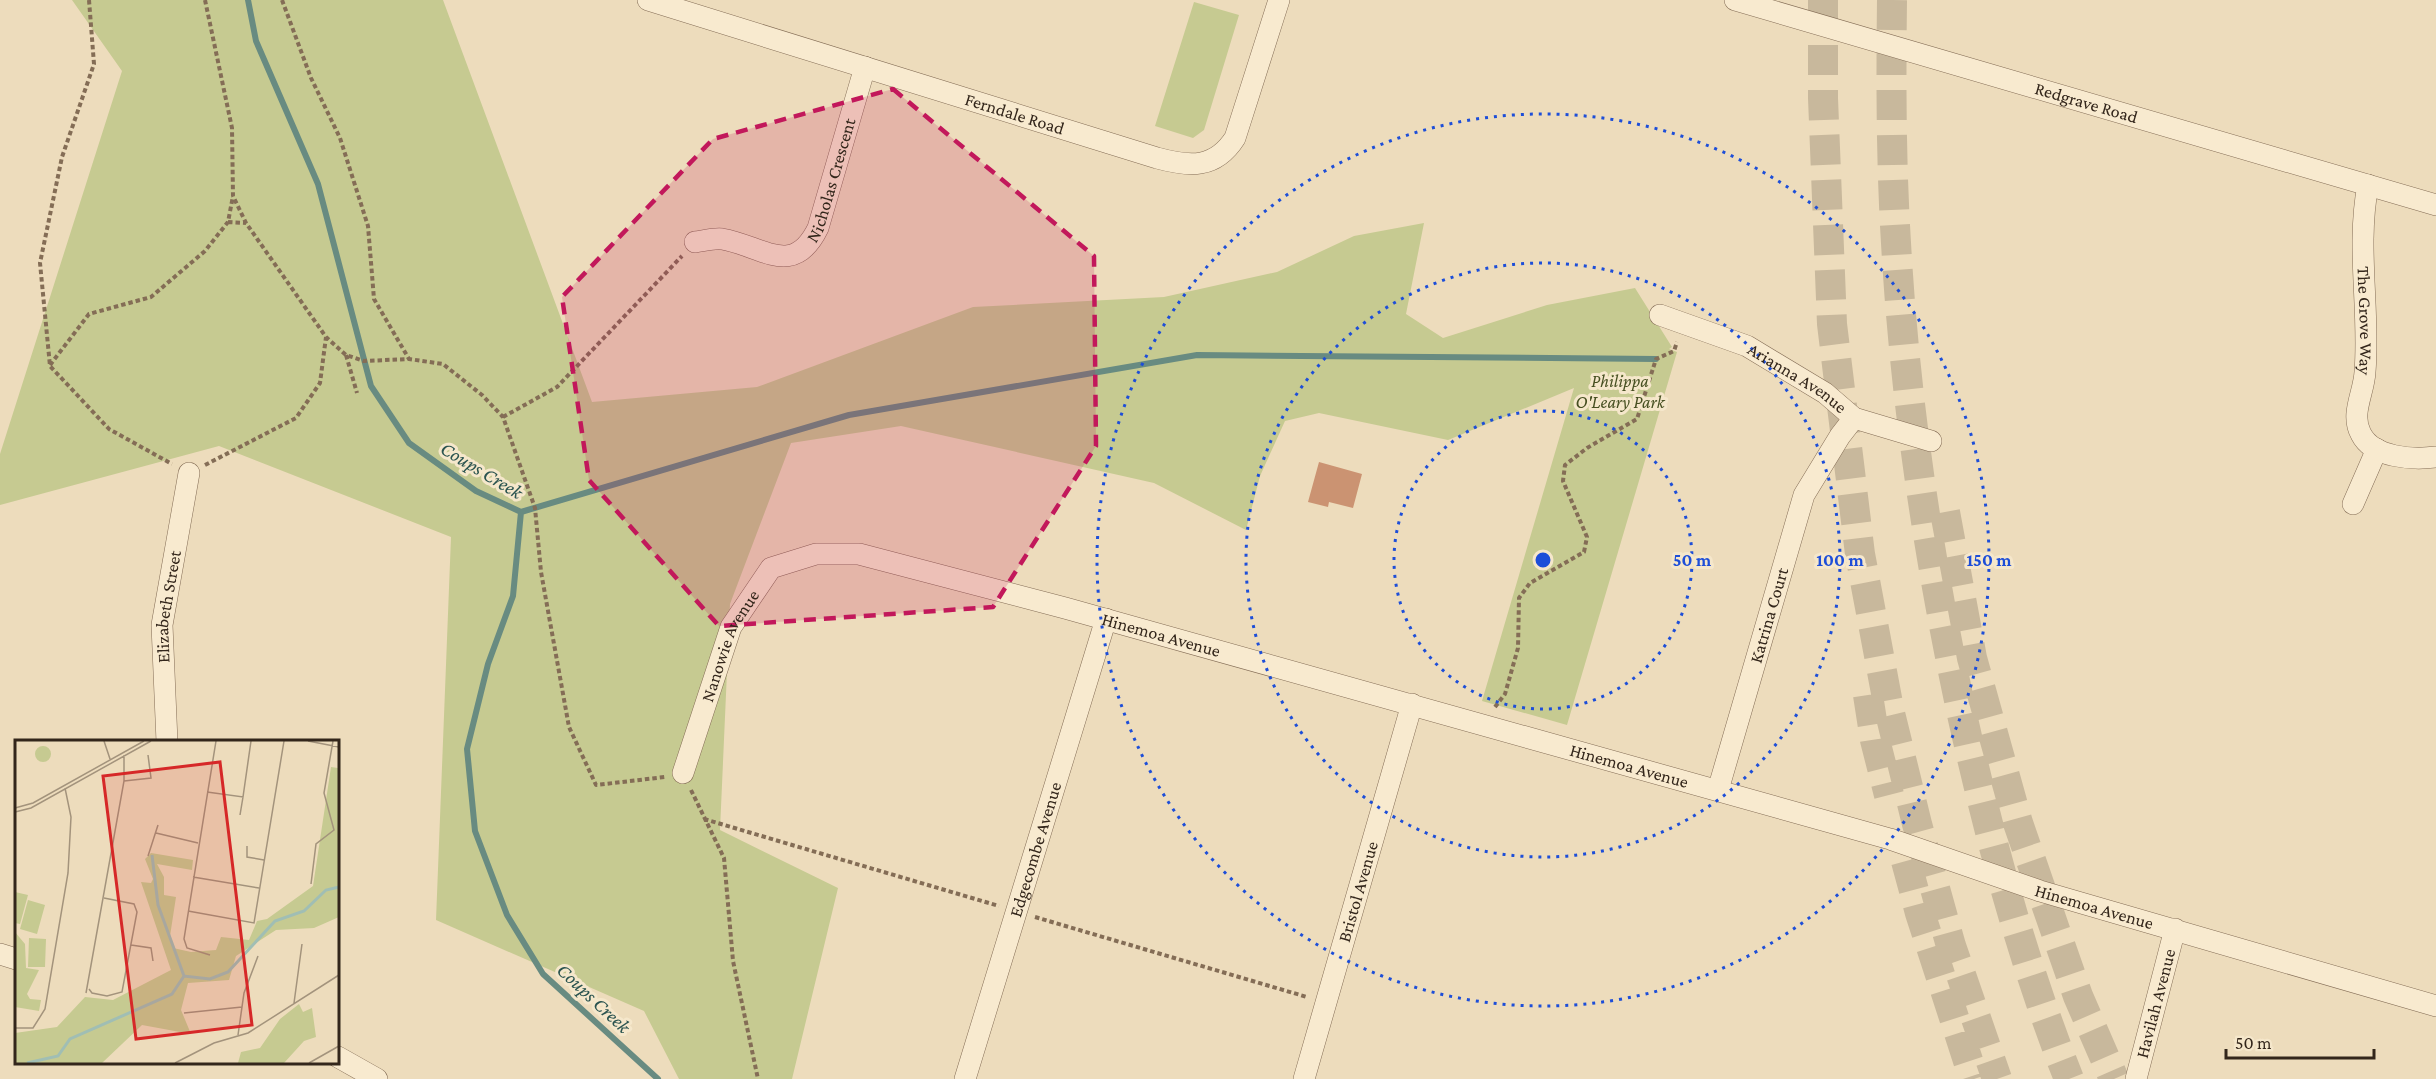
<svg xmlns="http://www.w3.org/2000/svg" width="2436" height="1079" font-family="'Crimson Pro',serif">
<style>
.green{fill:#c6ca91}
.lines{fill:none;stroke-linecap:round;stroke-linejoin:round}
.stream{stroke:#688b81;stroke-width:6}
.building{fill:#cb9372}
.highway-tunnel{stroke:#c8b89c;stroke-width:30;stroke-dasharray:30 15;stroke-linecap:butt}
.minor-casing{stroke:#846d56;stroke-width:22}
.path{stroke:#846d56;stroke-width:4;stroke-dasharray:4.5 3;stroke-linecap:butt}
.minor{stroke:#f8eacf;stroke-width:21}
.marked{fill:#c2185b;fill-opacity:0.2;stroke:#c2185b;stroke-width:4.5;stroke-dasharray:12 8;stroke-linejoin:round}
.ring{fill:none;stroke:#1d4ed8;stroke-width:3;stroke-dasharray:3 6}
.labels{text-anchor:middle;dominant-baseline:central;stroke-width:6;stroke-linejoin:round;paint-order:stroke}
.street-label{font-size:18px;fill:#33261b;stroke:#f5e7cb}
.park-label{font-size:18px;font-style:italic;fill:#464f21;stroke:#f5e7cb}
.water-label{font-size:20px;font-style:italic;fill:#2a534f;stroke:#f5e7cb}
.inset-river{fill:none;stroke:#a0beb4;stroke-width:3}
.inset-road{fill:none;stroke:#a3937c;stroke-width:1.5}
.view{fill:#d62828;fill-opacity:0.15;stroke:#d62828;stroke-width:3}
.inset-edge{fill:none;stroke:#33261b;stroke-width:3}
.centre{fill:#1d4ed8;stroke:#f5e7cb;stroke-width:3}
.ring-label{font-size:18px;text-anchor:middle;font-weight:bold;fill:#1d4ed8;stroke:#f5e7cb;stroke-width:6;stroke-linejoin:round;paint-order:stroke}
</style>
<rect width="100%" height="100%" fill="#eddcbc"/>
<!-- green -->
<path class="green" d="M72 0H443L592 402 757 387 973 307 1164 297 1277 272 1354 236 1424 223 1406 314 1443 338 1547 305 1635 288 1672 347 1669 349 1677 352 1567 725 1482 701 1574 388 1448 440 1319 413 1285 421 1260 476 1246 530 1154 483 901 426 791 443 730 604 720 830 838 888 792 1079H679L644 1011 436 920 451 537 219 446 0 505V454L122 71Z
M1194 2 1239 15 1204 130 1193 138 1155 126Z"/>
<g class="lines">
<!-- stream -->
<path class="stream" d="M248 0 256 41 318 184 371 386 409 443 476 491 521 512 513 596 488 664 467 749 475 831 507 915 543 974 658 1079
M521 512 849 415 1197 355 1656 359"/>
</g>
<!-- building -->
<path class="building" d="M1319 462 1362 474 1353 508 1329 502 1328 507 1308 502Z"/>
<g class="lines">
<!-- highway-tunnel -->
<path class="highway-tunnel" d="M1823 0V98L1832 324 1860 554 1889 709 1917 824 1951 946 1997 1079
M1892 0C1891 81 1891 162 1896 243 1905 403 1929 562 1963 719 1990 840 2023 963 2069 1079
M1945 512 1972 658 2018 823 2078 996 2114 1079
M1868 695 1875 740 1889 795
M1906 861 1920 913 1974 1079"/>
<defs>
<g id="minor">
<path id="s1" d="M648 0 1157 158C1190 167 1215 169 1235 138L1279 0"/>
<path id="s2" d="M1735 0 2436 205"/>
<path id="s3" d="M2368 185C2356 247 2370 310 2365 372 2364 393 2350 414 2361 434 2373 458 2413 460 2436 457"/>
<path id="s4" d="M695 242C703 241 714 238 722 239 763 246 793 279 818 228L865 67"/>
<path id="s5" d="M1660 315 1747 346 1825 393 1854 418 1931 441"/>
<path d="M2353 504 2377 449"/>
<path id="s6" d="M167 742 162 625 189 473"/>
<path id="s7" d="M683 773 731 627 771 568 816 554H859L1065 608 1890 839 2040 891 2436 1006"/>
<path id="s8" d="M1718 790 1804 495 1840 436 1854 418"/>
<path d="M0 954 16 959"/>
<path d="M338 1057 377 1079"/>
<path id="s9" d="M965 1079 1106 619"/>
<path id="s10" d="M1304 1079 1412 704"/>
<path id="s11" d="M2136 1079 2175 929"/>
</g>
</defs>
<!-- minor casing -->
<use href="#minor" class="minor-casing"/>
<!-- path -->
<path class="path" d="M89 0 94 64 62 157 40 263 50 366 109 429 172 464
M205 0 232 128 233 196 246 223 326 337 346 355 364 361 409 359 443 364 482 395 503 417 535 508 541 572 569 727 596 785 665 777
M282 0 311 78 340 138 368 226 374 299 409 359
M228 222 246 223
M346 355 357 393
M50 365 89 314 151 297 205 251 228 222 233 196
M503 417 557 387 682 256
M205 465 296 418 320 383 326 337
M1495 707 1505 694 1518 648 1519 598 1530 583 1584 552 1587 537 1563 481 1565 465 1587 448 1637 419 1656 359 1674 351 1677 342
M691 790 724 858 733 961 758 1079
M704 819 999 906
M1035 917 1307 997"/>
<!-- minor -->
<use href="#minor" class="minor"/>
</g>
<!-- marked area -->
<path class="marked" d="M893 89 1094 256 1096 446 993 607 719 626 589 480 562 297 713 139Z"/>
<!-- distance rings -->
<g class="ring">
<circle cx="1543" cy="560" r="149"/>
<circle cx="1543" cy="560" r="297"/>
<circle cx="1543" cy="560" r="446"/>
</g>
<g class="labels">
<!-- street labels -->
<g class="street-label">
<text stroke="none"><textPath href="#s2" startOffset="366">Redgrave Road</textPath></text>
<text stroke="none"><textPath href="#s1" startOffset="384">Ferndale Road</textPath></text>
<text stroke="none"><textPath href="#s4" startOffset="188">Nicholas Crescent</textPath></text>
<text stroke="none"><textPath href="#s3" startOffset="136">The Grove Way</textPath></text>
<text stroke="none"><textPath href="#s5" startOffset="152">Arianna Avenue</textPath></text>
<text stroke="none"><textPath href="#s6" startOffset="136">Elizabeth Street</textPath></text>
<text stroke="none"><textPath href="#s8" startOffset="182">Katrina Court</textPath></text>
<text stroke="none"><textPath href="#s7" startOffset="628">Hinemoa Avenue</textPath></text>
<text stroke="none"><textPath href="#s7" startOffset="136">Nanowie Avenue</textPath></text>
<text stroke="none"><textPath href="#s7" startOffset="1114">Hinemoa Avenue</textPath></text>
<text stroke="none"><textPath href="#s9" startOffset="240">Edgecombe Avenue</textPath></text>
<text stroke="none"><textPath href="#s10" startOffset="195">Bristol Avenue</textPath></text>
<text stroke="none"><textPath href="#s7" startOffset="1600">Hinemoa Avenue</textPath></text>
<text stroke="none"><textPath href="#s11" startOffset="78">Havilah Avenue</textPath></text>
</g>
<!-- park labels -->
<g class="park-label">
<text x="1620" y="381">Philippa<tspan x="1620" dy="21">O'Leary Park</tspan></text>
</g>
<!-- water labels -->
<g class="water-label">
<text transform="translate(482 470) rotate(31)">Coups Creek</text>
<text transform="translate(594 998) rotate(43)">Coups Creek</text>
</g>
</g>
<!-- overview -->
<g transform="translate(15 740)">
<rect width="324" height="324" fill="#eddcbc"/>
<path d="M20 14a8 8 0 1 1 16 0a8 8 0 1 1-16 0ZM324 20V177L299 188 261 190 221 216 214 240 173 243 166 270 176 294 127 285 87 323H0V293L42 287 70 257 98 260 156 230 126 142 136 143 138 139 130 119 136 113 178 120 177 130 142 124 149 137V155L161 157 155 196 158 208 176 212 201 210 206 197 234 200 242 181 252 179 298 146 316 27 323 28ZM0 152 13 155 5 184 0 183ZM13 160 30 165 22 194 5 189ZM0 192 10 204 11 228 24 230 12 254 15 259 26 260 24 271 0 267ZM14 198 31 199 30 227H13ZM284 264 288 272 297 268 301 297 289 301 269 323H223L226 312 245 308 265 279Z" fill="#c6ca91"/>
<path class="inset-river" d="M137 115 143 165 169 236M12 323 43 316 55 299 157 254 169 236 195 239 213 232 260 181 289 171 311 150 324 147"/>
<path class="inset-road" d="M89 1 95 19M293 1 324 7M109 41 136 38 133 15M192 52 228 57 236 1M0 68 18 63 129 1M0 72 16 68 136 1M225 75 228 57M141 93 183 103M232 106V117L249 120M133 116 143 85M178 137 244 148M296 144 301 104 319 90 309 53 318 1M173 171 239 183 269 1M116 205 136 208 138 221M195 215 172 208 169 199 201 1M74 249 77 253 92 256 107 252 122 172 119 164 89 158M71 253 109 41V15M279 263 287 204M169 273 227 267M0 288H18L30 269 53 133 56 77 50 48M223 295 229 253 243 216M160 323 199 303 233 293 324 235M294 323 324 306"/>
<path class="view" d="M205 22 237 285 121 299 88 36Z"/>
<rect width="324" height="324" class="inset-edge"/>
</g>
<circle cx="1543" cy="560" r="9" class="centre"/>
<g class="ring-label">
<text x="1692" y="566">50 m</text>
<text x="1840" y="566">100 m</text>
<text x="1989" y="566">150 m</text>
</g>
<!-- scale -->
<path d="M2226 1049v9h148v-9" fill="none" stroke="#33261b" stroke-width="3"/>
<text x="2235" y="1049" font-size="18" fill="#33261b" stroke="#f5e7cb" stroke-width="4.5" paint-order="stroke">50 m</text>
</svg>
